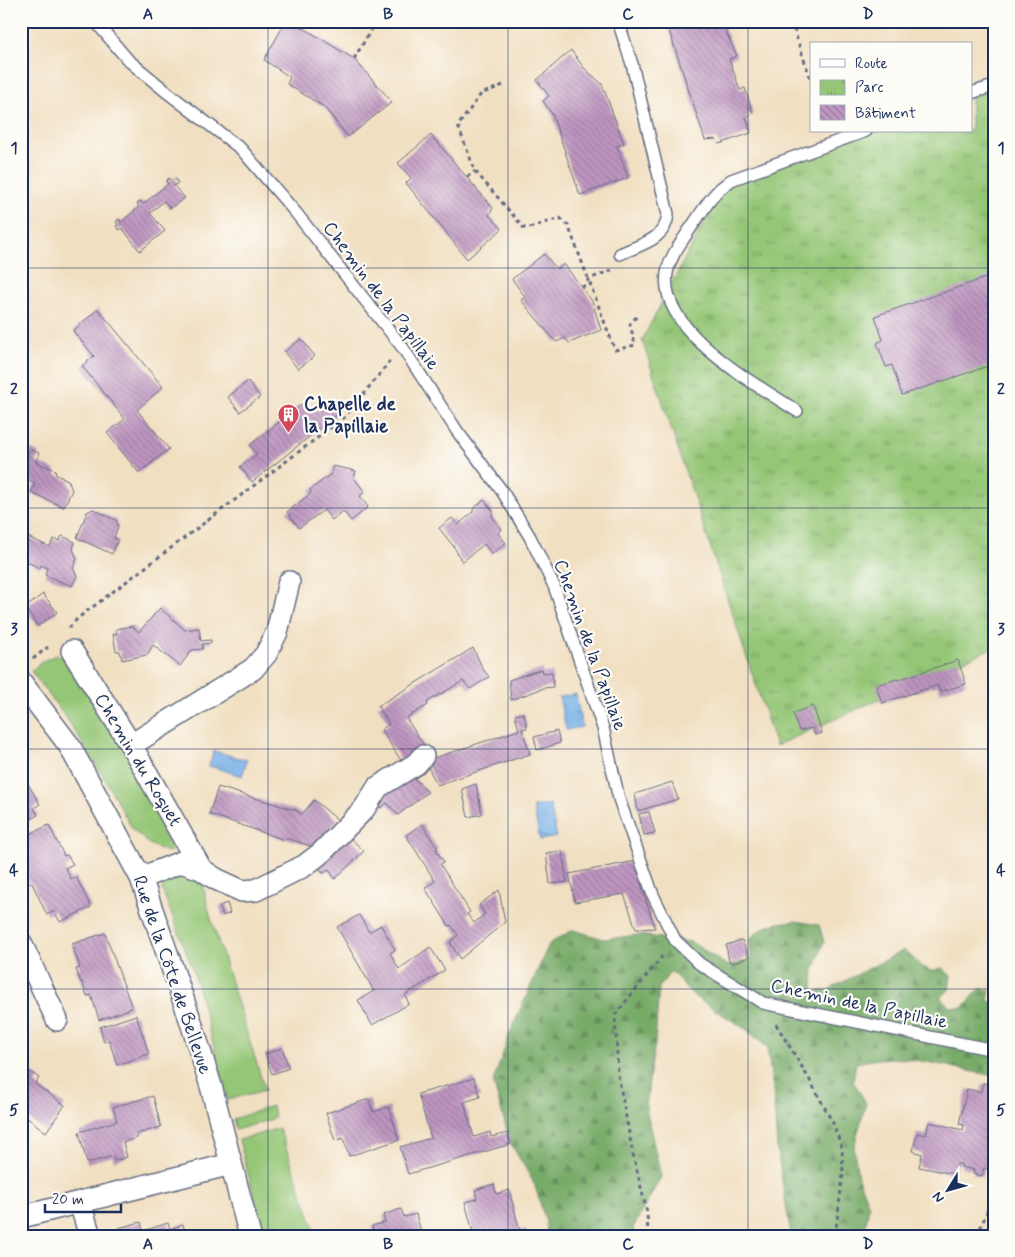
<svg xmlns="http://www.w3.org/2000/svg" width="1015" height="1257" font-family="Mynerve,sans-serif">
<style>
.green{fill:#94c676;stroke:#587a6a}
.forest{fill:url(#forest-firs);stroke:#496d62}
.park{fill:url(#park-tufts);stroke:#587a6a}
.water{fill:url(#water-ripples);stroke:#4970a2}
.building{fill:url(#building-back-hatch)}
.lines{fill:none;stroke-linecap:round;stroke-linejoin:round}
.service-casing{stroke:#666d81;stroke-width:14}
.minor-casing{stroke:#666d81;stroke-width:24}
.path{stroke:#666d81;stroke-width:3;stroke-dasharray:4 4;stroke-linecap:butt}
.service{stroke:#fff;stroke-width:11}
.minor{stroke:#fff;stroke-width:21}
.grid{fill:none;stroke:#1b2f5e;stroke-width:1;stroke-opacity:0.55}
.labels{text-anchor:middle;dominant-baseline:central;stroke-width:4.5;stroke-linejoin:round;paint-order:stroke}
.street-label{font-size:19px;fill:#1b2f5e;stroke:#fdfcf7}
.poi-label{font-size:19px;font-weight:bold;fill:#1b2f5e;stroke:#fdfcf7;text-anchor:start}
.neatline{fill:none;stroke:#1b2f5e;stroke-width:2}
.grid-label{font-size:16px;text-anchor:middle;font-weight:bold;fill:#1b2f5e}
</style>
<defs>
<pattern id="forest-firs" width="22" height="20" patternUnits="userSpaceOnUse" patternTransform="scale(1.25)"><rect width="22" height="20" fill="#77ab67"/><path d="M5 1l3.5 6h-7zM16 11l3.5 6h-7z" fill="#618c58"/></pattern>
<pattern id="park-tufts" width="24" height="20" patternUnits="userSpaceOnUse" patternTransform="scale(1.25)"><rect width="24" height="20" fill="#94c676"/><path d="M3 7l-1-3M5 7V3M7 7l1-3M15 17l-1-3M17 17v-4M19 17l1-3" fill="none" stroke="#78a164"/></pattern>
<pattern id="water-ripples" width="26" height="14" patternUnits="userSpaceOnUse" patternTransform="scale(1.25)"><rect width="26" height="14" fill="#77b0e7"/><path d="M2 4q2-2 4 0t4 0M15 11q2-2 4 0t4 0" fill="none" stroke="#6190be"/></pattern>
<pattern id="building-back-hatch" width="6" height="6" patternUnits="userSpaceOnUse" patternTransform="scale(1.25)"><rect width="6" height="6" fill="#be95c0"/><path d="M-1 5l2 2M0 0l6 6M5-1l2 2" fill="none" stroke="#9a7a9f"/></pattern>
</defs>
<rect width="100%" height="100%" fill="#fdfcf7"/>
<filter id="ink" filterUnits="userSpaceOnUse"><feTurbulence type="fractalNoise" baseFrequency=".02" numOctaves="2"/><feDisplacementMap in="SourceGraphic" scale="10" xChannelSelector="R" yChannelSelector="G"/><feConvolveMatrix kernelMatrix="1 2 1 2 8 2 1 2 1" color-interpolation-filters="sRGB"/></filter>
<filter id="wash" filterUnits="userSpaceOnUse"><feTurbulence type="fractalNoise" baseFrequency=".0096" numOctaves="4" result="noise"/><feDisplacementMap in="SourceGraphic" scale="20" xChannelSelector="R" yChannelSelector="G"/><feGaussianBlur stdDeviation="1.12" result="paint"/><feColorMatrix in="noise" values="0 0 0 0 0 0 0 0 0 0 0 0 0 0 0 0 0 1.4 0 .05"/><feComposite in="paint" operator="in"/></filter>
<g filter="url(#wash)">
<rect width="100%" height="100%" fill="#f1dfc1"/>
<!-- green -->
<path class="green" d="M56 655 69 659 179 839 177 849 167 852 149 844 133 830 103 776 67 719 31 671 43 661Z
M180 873 202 881 209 912 265 1090 228 1100 193 970 162 889 163 884 166 877Z
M272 1106 275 1118 236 1130 233 1119Z
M279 1128 317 1236H265L239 1140Z"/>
<!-- forest -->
<path class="forest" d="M795 921 819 925 824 942 814 969 813 992 828 990 904 950 921 966 931 971 942 968 951 976 949 990 941 998 950 1007 962 1008 981 988 990 990 988 1000 994 1004V1076C959 1070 913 1055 879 1059 871 1060 863 1062 856 1063L853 1081 866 1103 854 1147 858 1178 869 1206 864 1236H791L777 1149 773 1090 767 1047 747 1030 695 997 671 971 659 987 655 1044 650 1072 646 1108 661 1177 633 1228 635 1236H547L546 1222 534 1183 511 1144 493 1082 510 1033 549 944 573 930 604 939 639 935 691 942 728 966 751 959 750 940C761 924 777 923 795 921Z"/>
<!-- park -->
<path class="park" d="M994 77V647L776 746 642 340 722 188 862 131H971V86Z"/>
<!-- water -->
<path class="water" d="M576 694 582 727 566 730 559 697Z
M214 751 247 760 242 776 209 766Z
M550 804 557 837 540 840 533 807Z"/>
<g id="blocks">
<!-- building -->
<path class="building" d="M286 21H292L354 59 392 102 348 137 324 107 287 84 290 77 264 60Z
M666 21H721L737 56 729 59 740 90 745 88 753 113 746 117 751 133 719 144 716 139 705 140Z
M571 50 584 68 602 84 624 144 617 146 628 178 580 195 552 114 543 101 549 96 537 80Z
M431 135 493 208 489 215 502 229 467 259 406 183 411 178 398 163Z
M169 178 171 181 175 178 178 183 174 186 185 198 170 208 164 201 150 213 165 231 140 251 122 228 119 230 116 226 118 225 116 222 119 219 121 222 139 207 137 204 141 201 143 204 168 184 166 181Z
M544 254 557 269 564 264 592 301 601 330 569 343 565 338 556 342 521 300 525 297 512 279Z
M994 275V364L902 395 892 365 886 367 877 343 883 340 875 316Z
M98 309 163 387 137 410 169 449 139 473 107 433 125 419 82 366 94 356 73 331Z
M301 339 315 356 298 369 284 352Z
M248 381 260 397 240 412 228 397Z
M329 403 338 414 252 482 240 467 257 454 250 445 302 404 308 411 315 408 320 411Z
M32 450 39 453 36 462 55 470 56 475 68 480 72 490 64 507 31 493 35 483 21 476V451L25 453Z
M333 466 356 471 354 478 365 492 360 496 368 507 351 521 343 511 332 520 324 510 299 528 287 512 311 493 310 490 331 474Z
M484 500 493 511 492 516 502 529 498 533 506 543 492 554 484 544 462 562 454 547 439 528 452 518 458 525 473 512V509Z
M93 509 116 520 118 526 114 538 118 540 112 554 77 538 87 512Z
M21 534 50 547 53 539 59 541 62 536 75 542 73 549 77 559 73 568 77 576 72 586 45 575 47 568 41 565 40 568 21 559Z
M43 594 57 612 38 626 25 608Z
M160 608 185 630 199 628 201 641 211 640V643L202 644 203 649 192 650 180 666 153 645 147 655 122 660 120 651H116L113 634H117L116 629 132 626 139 632Z
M473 648 483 669 489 677 470 689 463 681 427 702 428 705 406 718 425 747 402 762 381 730 389 724 378 706Z
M958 660 966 684 940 692 938 685 882 703 876 685 897 679 898 680Z
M542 669 543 673 552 672 553 687 544 688 511 700 509 680Z
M813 706 822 733 815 735 812 728 799 731 793 713Z
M524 713 527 728 522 729 530 754 437 785 425 761 519 730 515 715Z
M557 731 560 743 537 750 534 737Z
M21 773 40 804 34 808 38 815 21 825Z
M413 777 428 792 398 815 387 803 381 808 376 802 388 788Z
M672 782 678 799 638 811 635 794Z
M476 784 482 814 468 817 462 789Z
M218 787 295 810 302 814 314 800 338 820 314 847 286 838 285 840 209 814Z
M649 812 655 833 644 835 639 814Z
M422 824 438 849 436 850 444 862 440 864 470 912 467 914 474 923 485 914 479 905 499 890 505 922 460 959 450 942 458 935 451 925 449 926 425 888 435 881 406 835Z
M49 825 64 856 67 855 73 864 65 868 71 879 76 877 91 907 60 922 54 911 47 915 32 883 30 884 21 867V853L23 852 21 838Z
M348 836 364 851 335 879 329 870 323 873 316 864Z
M562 851 567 882 550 884 546 853Z
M636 861 643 891 655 928 636 929 624 894 575 902 569 874Z
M227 903 230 913 223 916 219 906Z
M359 915 369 932 381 925 395 950 390 953 399 969 430 947 445 970 405 995 409 1004 372 1025 358 1000 374 991 337 927Z
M105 933 132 1008 99 1020 91 995 87 996 82 982 81 983 76 969 80 968 72 944Z
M742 940 749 957 733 963 729 961 726 945Z
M136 1015 149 1054 117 1065 109 1040 104 1042 100 1027Z
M282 1048 289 1068 272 1074 265 1054Z
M21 1065 39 1078 35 1084 65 1105 46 1132 26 1117 24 1120 21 1118Z
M474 1078 480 1097 464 1102 474 1137 490 1132 491 1137 508 1133 511 1144 408 1174 400 1147 431 1138 418 1094Z
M983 1083 994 1085V1170L984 1168 982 1176 973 1174 974 1170 961 1167V1164H957L954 1174 919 1167 922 1154 913 1151 917 1133 926 1135 929 1122 963 1130 964 1125 959 1124 967 1089 981 1092Z
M153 1096 161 1127 137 1134V1138L123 1142 127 1157 114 1161 113 1156 87 1163 79 1132 117 1121 113 1107Z
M369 1099 373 1112 389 1107 399 1140 349 1156 343 1138 335 1141 326 1113Z
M494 1184 496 1194 509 1190 520 1231 526 1229 527 1236H474L465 1202 477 1199 475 1190Z
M401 1209 404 1217 416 1214 422 1236H375L372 1226 385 1222 383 1215Z
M141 1222 143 1231 168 1223 170 1229 183 1224 186 1236H109L119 1232 118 1228Z
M925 1230 926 1236H907V1232Z"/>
</g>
</g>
<g filter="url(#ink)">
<use href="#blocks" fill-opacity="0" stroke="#666d81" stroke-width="1"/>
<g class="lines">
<defs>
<path id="service" d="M95 21 128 60 168 93 241 149 296 213 403 348 457 431 502 491 530 537 554 586 603 728 619 799 653 895 675 940 700 964 763 1003 994 1050
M618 21 632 64 668 214C666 240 641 244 620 254
M971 93 994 86
M797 411C756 384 658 332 667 273 670 256 681 243 690 229 699 217 706 203 717 192 721 187 727 184 731 180L866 131"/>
<path id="minor" d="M72 651 131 745 201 869
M21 682 69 745 141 878 191 1022 211 1086 250 1236
M131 745 253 669 266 654 277 632 289 582
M141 878 181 862 201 869 216 879 242 891 256 890 304 866 321 853 364 809 378 787 416 764 423 756
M21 943 57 1020
M80 1203 90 1236
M21 1217 231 1164"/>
</defs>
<!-- service casing -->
<use href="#service" class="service-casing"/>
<!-- minor casing -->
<use href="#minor" class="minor-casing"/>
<!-- path -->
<path class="path" d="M363 21 373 27
M791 21 811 80
M354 59 376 21
M503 85 481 94 458 126 475 171 524 228H529L560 218 568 225 615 350 635 345 630 324 639 314
M467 177 475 171
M582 288 589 279 612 270
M69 628 78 618 345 417 390 361
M33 659 48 647
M776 1024 808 1077 833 1123 842 1148 843 1174 835 1236
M648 1236 647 1212 633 1154 618 1075 615 1015 664 954
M977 1236 994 1195"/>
<!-- service -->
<use href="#service" class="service"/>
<!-- minor -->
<use href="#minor" class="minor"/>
</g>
</g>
<!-- grid -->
<path class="grid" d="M268 21V1236M508 21V1236M748 21V1236M21 268H994M21 508H994M21 749H994M21 989H994"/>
<!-- icons -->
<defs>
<symbol id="building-pin" viewBox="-11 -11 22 30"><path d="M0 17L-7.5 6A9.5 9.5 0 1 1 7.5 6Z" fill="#d1495b" stroke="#fdfcf7"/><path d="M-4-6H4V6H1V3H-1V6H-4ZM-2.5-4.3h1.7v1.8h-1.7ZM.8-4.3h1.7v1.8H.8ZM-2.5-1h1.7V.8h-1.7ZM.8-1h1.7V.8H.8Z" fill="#fff"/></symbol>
</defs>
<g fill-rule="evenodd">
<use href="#building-pin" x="276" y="402" width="25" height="34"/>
</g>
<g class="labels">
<!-- street labels -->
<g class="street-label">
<text transform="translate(381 296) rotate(53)">Chemin de la Papillaie</text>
<text transform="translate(590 645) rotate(70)">Chemin de la Papillaie</text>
<text transform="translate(138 760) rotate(59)">Chemin du Roquet</text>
<text transform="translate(172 975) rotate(71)">Rue de la Côte de Bellevue</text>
<text transform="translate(859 1004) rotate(12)">Chemin de la Papillaie</text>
</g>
<!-- poi labels -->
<g class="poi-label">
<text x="304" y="404">Chapelle de<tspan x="304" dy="22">la Papillaie</tspan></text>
</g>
</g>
<!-- margin -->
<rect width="1015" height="1257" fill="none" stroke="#fdfcf7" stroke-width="55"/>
<!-- legend -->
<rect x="810" y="42" width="162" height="90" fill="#fdfcf7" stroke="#a3aaba"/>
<rect x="820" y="59" width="25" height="8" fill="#ffffff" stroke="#a3aaba"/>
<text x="855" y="68" font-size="15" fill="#1b2f5e">Route</text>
<rect x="820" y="80" width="25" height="15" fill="url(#park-tufts)" stroke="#a3aaba"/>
<text x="855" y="92" font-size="15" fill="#1b2f5e">Parc</text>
<rect x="820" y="105" width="25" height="15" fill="url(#building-back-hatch)" stroke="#a3aaba"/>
<text x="855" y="118" font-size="15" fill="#1b2f5e">Bâtiment</text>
<!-- north arrow -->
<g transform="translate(948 1190) rotate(233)" stroke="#fdfcf7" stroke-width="4" paint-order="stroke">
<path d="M0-4L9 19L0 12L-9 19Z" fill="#1b2f5e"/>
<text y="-8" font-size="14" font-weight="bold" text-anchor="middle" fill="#1b2f5e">N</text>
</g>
<!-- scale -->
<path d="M45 1204v8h76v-8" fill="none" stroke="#1b2f5e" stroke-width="2.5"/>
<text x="52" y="1204" font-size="15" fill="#1b2f5e" stroke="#fdfcf7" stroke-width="4" paint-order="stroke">20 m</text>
<rect x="28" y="28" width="960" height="1202" class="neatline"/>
<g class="grid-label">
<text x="148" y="19">A</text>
<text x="388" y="19">B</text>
<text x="628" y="19">C</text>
<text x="868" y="19">D</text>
<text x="14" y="153">1</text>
<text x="1001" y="153">1</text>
<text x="14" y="394">2</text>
<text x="1001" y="394">2</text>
<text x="14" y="634">3</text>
<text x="1001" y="634">3</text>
<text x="14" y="875">4</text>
<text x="1001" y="875">4</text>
<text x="14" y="1115">5</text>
<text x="1001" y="1115">5</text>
<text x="148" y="1249">A</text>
<text x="388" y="1249">B</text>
<text x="628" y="1249">C</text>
<text x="868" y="1249">D</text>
</g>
</svg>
